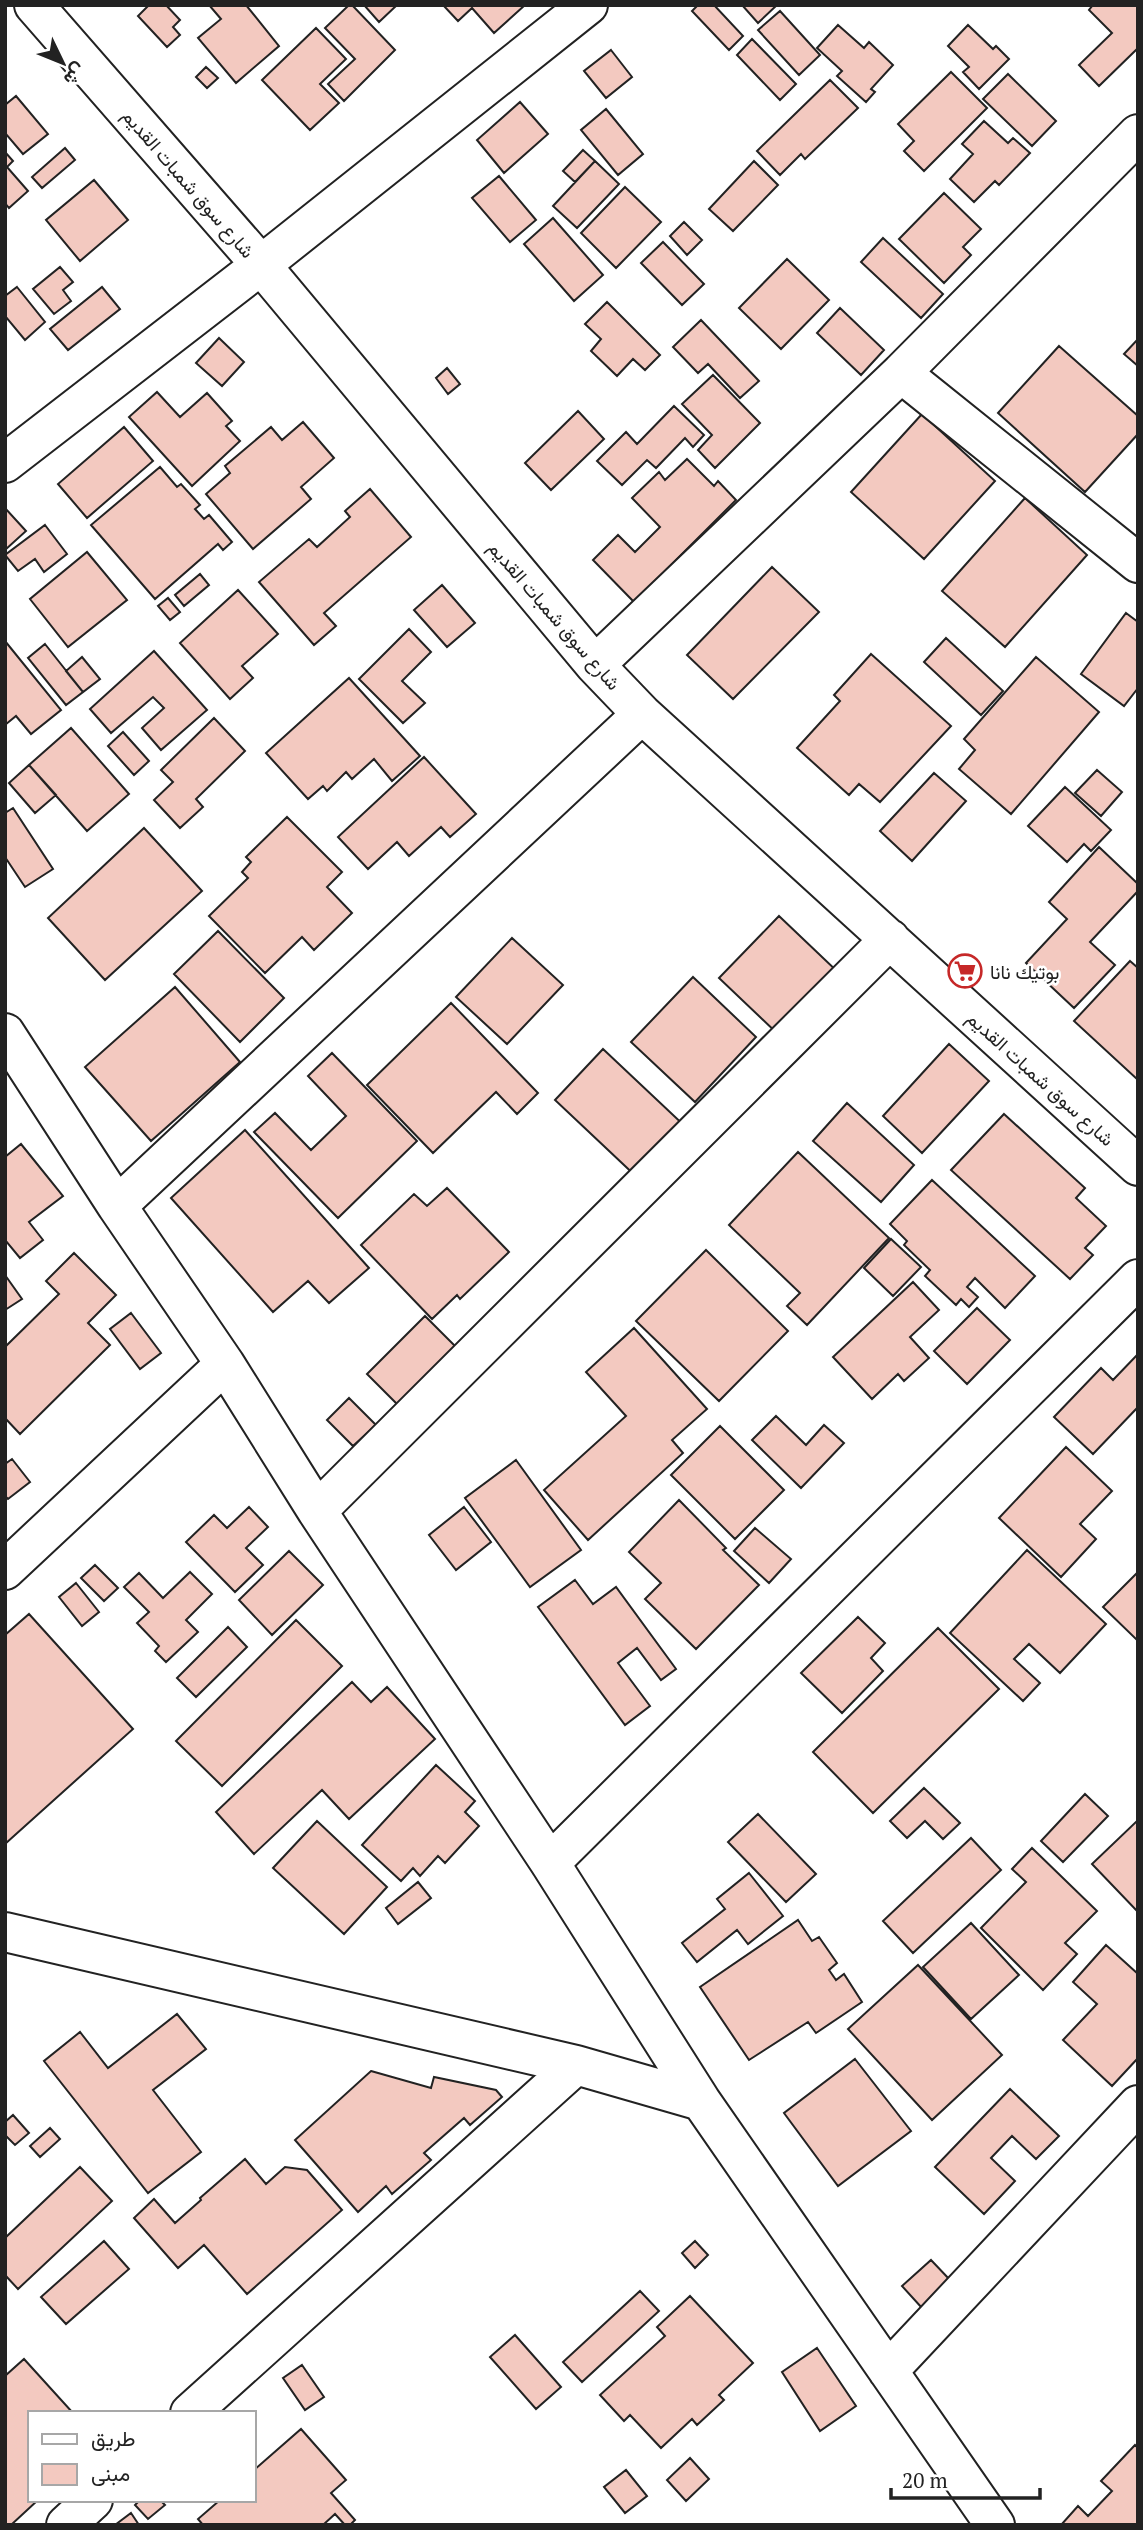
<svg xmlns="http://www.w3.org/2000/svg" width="1143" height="2530" font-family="'PT Serif',Vazirmatn,serif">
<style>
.building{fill:#f3c9c0;stroke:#222;stroke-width:2}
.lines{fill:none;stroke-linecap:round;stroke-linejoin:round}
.minor-casing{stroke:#222;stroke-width:42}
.minor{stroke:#fff;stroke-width:38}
.labels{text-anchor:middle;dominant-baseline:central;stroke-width:5;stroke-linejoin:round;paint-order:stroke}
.street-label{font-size:19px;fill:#222;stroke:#fff}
.poi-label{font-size:19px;fill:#222;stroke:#fff;text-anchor:start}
</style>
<rect width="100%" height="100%" fill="#fff"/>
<!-- building -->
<path class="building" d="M149 5H166L180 20 173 27 180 35 167 47 138 16Z
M209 5H246L279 46 236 83 198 38 221 19Z
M349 5H352L395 50 344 101 328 84 355 59 325 28Z
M364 5H397L379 22Z
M443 5H525L494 33 472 8 458 21Z
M698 5H714L743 36 729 50 692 11Z
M742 5H777L758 23Z
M1093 5H1138V48L1099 86 1079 65 1112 33 1089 10Z
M780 11 820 55 799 75 758 30Z
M838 25 864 48 869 42 893 65 871 89 875 92 866 102 837 76 842 71 817 48Z
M968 25 993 49 996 46 1009 59 979 89 963 72 969 67 948 46Z
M316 28 346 59 320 84 339 103 310 130 262 80Z
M752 39 796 84 780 100 737 55Z
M611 50 632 77 606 98 584 71Z
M206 67 218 78 207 88 196 77Z
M951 72 987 108 924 171 904 151 914 141 898 124Z
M1008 74 1056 121 1032 146 983 99Z
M830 80 858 108 805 159 801 154 780 175 757 151Z
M16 96 48 134 23 154 5 133V105Z
M520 102 548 134 504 173 477 140Z
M606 109 643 154 618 175 581 130Z
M984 121 1008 143 1013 138 1030 153 999 185 995 181 974 202 950 179 973 154 962 144Z
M65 148 75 160 42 188 32 177Z
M583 150 595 161 575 182 563 171Z
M5 152 13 161 7 167 28 191 9 208 5 203Z
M595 161 619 184 577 228 553 206Z
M754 161 778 185 733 231 709 209Z
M499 176 536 220 510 242 472 198Z
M94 180 128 220 80 261 46 220Z
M625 187 661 222 616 268 581 233Z
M944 193 981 229 963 247 971 255 944 283 899 239Z
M553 218 603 275 574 301 524 244Z
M684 222 702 240 687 255 670 236Z
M883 238 943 294 921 318 861 262Z
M663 242 704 284 682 305 641 263Z
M787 259 829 300 781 349 739 308Z
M60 267 73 282 63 290 71 301 54 314 33 289Z
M17 287 45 322 25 340 5 316V296Z
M102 287 120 309 68 350 50 329Z
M607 302 660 355 645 370 633 359 617 376 591 351 601 339 585 324Z
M840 308 884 350 861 375 817 333Z
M701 320 759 381 740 398 708 364 698 373 673 347Z
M219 338 244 362 222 386 196 363Z
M1138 339V366L1124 354Z
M1059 346 1138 416V434L1085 492 998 413Z
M447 368 460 384 448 394 436 378Z
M713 375 760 423 715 468 698 450 712 435 682 404Z
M157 392 180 417 207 393 232 421 226 426 240 441 192 486 129 417Z
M674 406 704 435 693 447 685 438 656 468 647 460 622 485 597 461 626 432 637 444Z
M578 411 604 439 551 490 525 463Z
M922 414 995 481 924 559 851 492Z
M303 422 334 458 301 487 311 499 253 549 206 494 230 473 225 466 271 427 282 440Z
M124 427 153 461 87 518 58 484Z
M687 459 714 486 718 481 736 500 634 602 593 560 618 535 635 552 660 527 632 498 659 472 665 480Z
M160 467 177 487 181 484 200 505 195 509 204 519 209 515 232 542 223 550 218 544 155 599 91 525Z
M370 489 411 537 324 613 336 626 314 645 259 582 309 539 317 547 350 517 345 511Z
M1025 498 1087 555 1005 647 942 591Z
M5 508 26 531 5 550Z
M45 525 67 554 44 572 35 559 18 571 5 555Z
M87 552 127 600 68 647 30 599Z
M772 567 819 612 733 699 687 655Z
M200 574 209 585 184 606 175 595Z
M442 585 475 623 447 647 414 610Z
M238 590 278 634 242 666 253 678 230 699 180 643Z
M168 598 180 612 170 620 158 606Z
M1126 613 1138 622V688L1124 706 1081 674Z
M409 629 431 652 402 681 425 703 403 723 359 679Z
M946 638 1003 691 981 715 924 662Z
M5 641 61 710 31 734 16 716 5 725Z
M45 644 83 692 66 705 28 658Z
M154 651 207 710 161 750 142 728 164 708 153 697 111 733 90 709Z
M871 654 951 726 880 802 859 784 849 795 797 748 840 701 834 695Z
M82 657 100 679 83 692 66 671Z
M1036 657 1099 712 1011 814 959 769 975 750 964 739Z
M349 678 420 756 392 781 374 759 352 779 346 772 327 791 323 786 308 799 266 753Z
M214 718 245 751 196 799 203 807 180 828 154 800 173 782 161 770Z
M71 728 129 794 87 831 29 765Z
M123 732 149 761 134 775 108 746Z
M424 757 476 814 450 837 441 827 409 856 397 842 368 869 338 837Z
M29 765 56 795 35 813 9 783Z
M1097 770 1122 792 1101 816 1075 793Z
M934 773 966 801 912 861 880 831Z
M1065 787 1111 830 1091 851 1084 844 1067 862 1028 826Z
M13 808 53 869 25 887 5 857V813Z
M287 817 342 872 327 887 352 913 314 950 302 937 265 973 209 916 248 878 242 872 251 862 246 857Z
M144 828 202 891 105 980 48 918Z
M1099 847 1138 884V891L1090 942 1115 965 1074 1008 1026 963 1067 919 1049 902Z
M779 916 841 975 781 1037 719 978Z
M218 931 284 998 240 1042 174 974Z
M512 938 563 985 507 1044 456 997Z
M1130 961 1138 968V1080L1074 1021Z
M693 977 756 1037 695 1102 631 1042Z
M175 987 240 1062 151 1141 85 1067Z
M451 1003 538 1093 517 1114 496 1092 433 1153 367 1085Z
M949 1044 989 1081 922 1153 883 1116Z
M603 1049 689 1130 641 1181 555 1100Z
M332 1053 417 1141 338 1218 254 1132 275 1113 311 1150 346 1116 308 1076Z
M847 1103 914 1165 881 1202 813 1141Z
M1004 1114 1085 1188 1076 1198 1106 1226 1085 1248 1093 1255 1070 1279 951 1170Z
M245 1130 369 1268 329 1303 308 1281 273 1312 171 1198Z
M21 1144 63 1196 29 1222 43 1240 20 1258 5 1240V1157Z
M798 1152 889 1238 807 1325 787 1306 800 1293 729 1225Z
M932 1180 1035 1276 1005 1308 975 1278 967 1287 978 1297 969 1307 961 1299 956 1305 925 1276 930 1270 904 1245 907 1241 890 1224Z
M447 1188 509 1252 460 1299 457 1295 432 1319 361 1245 414 1194 427 1206Z
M891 1239 921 1267 893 1296 864 1268Z
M706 1250 788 1331 719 1401 636 1321Z
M74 1253 116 1295 88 1323 110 1345 20 1434 5 1418V1347L59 1294 46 1281Z
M5 1275 22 1299 5 1310Z
M913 1282 939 1310 910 1337 929 1358 904 1381 898 1374 872 1399 833 1357Z
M977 1308 1010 1340 967 1384 934 1351Z
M131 1313 161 1353 140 1369 110 1329Z
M425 1316 456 1347 398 1405 367 1374Z
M634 1328 707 1409 672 1440 683 1453 588 1540 544 1490 626 1416 586 1372Z
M1138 1354V1407L1093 1454 1054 1417 1101 1368 1113 1380Z
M349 1398 376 1425 353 1446 327 1420Z
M776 1416 806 1445 824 1425 844 1443 801 1488 752 1440Z
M720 1426 784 1490 735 1539 671 1475Z
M1066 1447 1112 1491 1080 1524 1096 1539 1061 1577 999 1518Z
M12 1459 30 1482 8 1499 5 1496V1464Z
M516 1460 581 1550 530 1587 465 1498Z
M679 1500 726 1548 723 1550 759 1585 696 1649 645 1599 661 1583 629 1552Z
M249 1507 268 1527 246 1548 263 1565 235 1592 186 1542 214 1515 227 1528Z
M464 1507 491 1542 456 1570 429 1535Z
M755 1528 791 1559 769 1583 734 1551Z
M1027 1550 1106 1624 1060 1673 1029 1644 1014 1659 1040 1683 1023 1701 950 1633Z
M289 1551 323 1585 272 1635 239 1600Z
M95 1565 118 1588 104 1601 81 1578Z
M190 1572 212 1594 186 1620 198 1632 166 1662 155 1651 159 1646 137 1623 149 1612 124 1587 139 1573 163 1598Z
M1138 1572V1641L1103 1607Z
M575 1580 593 1604 616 1587 676 1669 661 1680 637 1648 618 1663 650 1706 625 1725 538 1607Z
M76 1583 99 1612 82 1626 59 1597Z
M29 1614 133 1729 5 1844V1635Z
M858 1617 885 1643 871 1658 883 1671 842 1713 801 1673Z
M296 1620 342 1666 222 1786 176 1741Z
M228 1627 247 1647 196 1697 177 1678Z
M938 1628 999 1689 873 1813 813 1752Z
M352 1682 371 1702 387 1687 435 1739 349 1819 322 1790 254 1854 216 1812Z
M436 1765 475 1801 465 1812 479 1826 445 1863 438 1856 420 1876 413 1868 401 1881 362 1845Z
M924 1788 960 1823 943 1839 925 1821 907 1838 890 1821Z
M1085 1794 1108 1816 1063 1862 1041 1841Z
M758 1814 816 1874 786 1902 728 1842Z
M1138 1820V1912L1092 1864Z
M317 1821 387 1887 344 1934 273 1868Z
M971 1838 1001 1870 913 1953 883 1921Z
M1032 1848 1097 1911 1065 1943 1077 1954 1043 1990 981 1928 1026 1882 1012 1869Z
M749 1873 783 1916 748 1944 737 1930 697 1962 682 1943 725 1909 717 1899Z
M418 1882 431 1898 398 1924 386 1908Z
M798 1920 812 1941 819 1937 837 1963 829 1970 836 1980 844 1974 862 2002 816 2033 808 2022 749 2060 700 1987Z
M971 1923 1019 1975 971 2019 923 1967Z
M1106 1945 1138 1974V2058L1112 2086 1063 2040 1097 2004 1073 1982Z
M918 1965 1002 2055 932 2120 848 2029Z
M177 2014 206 2049 153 2090 201 2152 148 2193 44 2061 80 2032 108 2068Z
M855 2059 911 2131 838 2186 784 2113Z
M371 2071 431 2088 434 2077 496 2090 502 2097 470 2125 464 2118 424 2153 431 2160 392 2194 386 2186 358 2212 295 2140Z
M1010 2089 1059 2136 1036 2159 1012 2136 991 2158 1015 2181 984 2214 935 2167Z
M13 2115 29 2133 15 2145 5 2135V2122Z
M50 2128 60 2139 40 2157 30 2146Z
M245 2159 266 2184 285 2167 307 2170 342 2210 247 2294 204 2245 178 2268 134 2218 154 2199 175 2223 201 2200 200 2198Z
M80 2167 112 2201 18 2289 5 2275V2238Z
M104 2241 129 2269 66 2324 41 2297Z
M695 2241 708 2255 695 2268 682 2253Z
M931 2260 951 2281 922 2308 902 2286Z
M640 2291 659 2311 582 2382 563 2362Z
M690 2296 753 2363 719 2395 724 2400 697 2425 692 2419 661 2448 630 2415 624 2421 600 2395 665 2336 657 2327Z
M515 2335 561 2387 536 2409 490 2357Z
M817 2348 856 2406 820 2431 782 2372Z
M24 2359 73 2413H30V2500H38L11 2525H5V2376Z
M302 2365 324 2397 305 2410 283 2378Z
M301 2429 346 2480 331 2493 355 2520 350 2525H345L335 2514 323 2525H203L198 2519 220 2500H254V2470Z
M1135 2445 1138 2448V2525H1061L1078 2506 1088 2516 1112 2491 1101 2481Z
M690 2458 709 2479 686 2501 667 2480Z
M626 2470 647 2496 625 2513 604 2487Z
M140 2500H160L165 2505 148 2519 135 2505Z
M131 2513 139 2525H115Z"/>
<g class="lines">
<defs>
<path id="minor" d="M34 5 261 265 595 665 642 714 1138 1166
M901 373 1138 563
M5 463 261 265 588 5
M595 665 901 373 1138 134
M5 1033 117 1206 225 1364 317 1511 550 1863 701 2101 995 2525
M117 1206 642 714
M317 1511 890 939
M5 1570 225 1364
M550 1863 1138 1279
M5 1932 576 2065
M888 2371 1138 2105
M190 2413 576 2065 701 2101
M66 2525 93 2500"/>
</defs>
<!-- minor casing -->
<use href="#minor" class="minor-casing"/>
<!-- minor -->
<use href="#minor" class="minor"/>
</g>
<!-- icons -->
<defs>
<symbol id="supermarket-ring" viewBox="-11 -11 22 22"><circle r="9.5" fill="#fff" stroke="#c62828" stroke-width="1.5"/><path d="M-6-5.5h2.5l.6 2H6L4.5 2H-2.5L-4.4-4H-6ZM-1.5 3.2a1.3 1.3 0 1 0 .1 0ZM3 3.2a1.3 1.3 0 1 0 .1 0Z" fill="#c62828"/></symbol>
</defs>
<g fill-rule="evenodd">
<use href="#supermarket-ring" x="946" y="952" width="38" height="38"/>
</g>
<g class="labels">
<!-- street labels -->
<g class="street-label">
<text transform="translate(189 183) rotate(49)">شارع سوق شمبات القديم</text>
<text transform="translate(555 615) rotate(49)">شارع سوق شمبات القديم</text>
<text transform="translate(1041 1078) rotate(42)">شارع سوق شمبات القديم</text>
</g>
<!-- poi labels -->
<g class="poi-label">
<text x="990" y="971">بوتيك نانا</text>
</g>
</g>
<!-- border -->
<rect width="1143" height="2530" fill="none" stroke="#222222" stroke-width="14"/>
<!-- legend -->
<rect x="28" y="2411" width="228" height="91" fill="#ffffff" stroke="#a7a7a7" stroke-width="2"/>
<rect x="42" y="2434" width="35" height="10" fill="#ffffff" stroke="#a7a7a7" stroke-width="2"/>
<text x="91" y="2446" font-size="21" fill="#222222">طريق</text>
<rect x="42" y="2464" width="35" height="21" fill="#f3c9c0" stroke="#a7a7a7" stroke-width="2"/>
<text x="91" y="2481" font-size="21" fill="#222222">مبنى</text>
<!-- north arrow -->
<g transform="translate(63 63) rotate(133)" stroke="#ffffff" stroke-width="5" paint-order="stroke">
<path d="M0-5L12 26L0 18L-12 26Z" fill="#222222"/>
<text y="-10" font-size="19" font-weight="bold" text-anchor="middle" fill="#222222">ش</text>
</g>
<!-- scale -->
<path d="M891 2488v10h149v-10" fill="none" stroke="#222222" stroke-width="3.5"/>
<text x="902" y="2488" font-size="21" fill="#222222" stroke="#ffffff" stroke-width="5" paint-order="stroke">20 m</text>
</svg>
